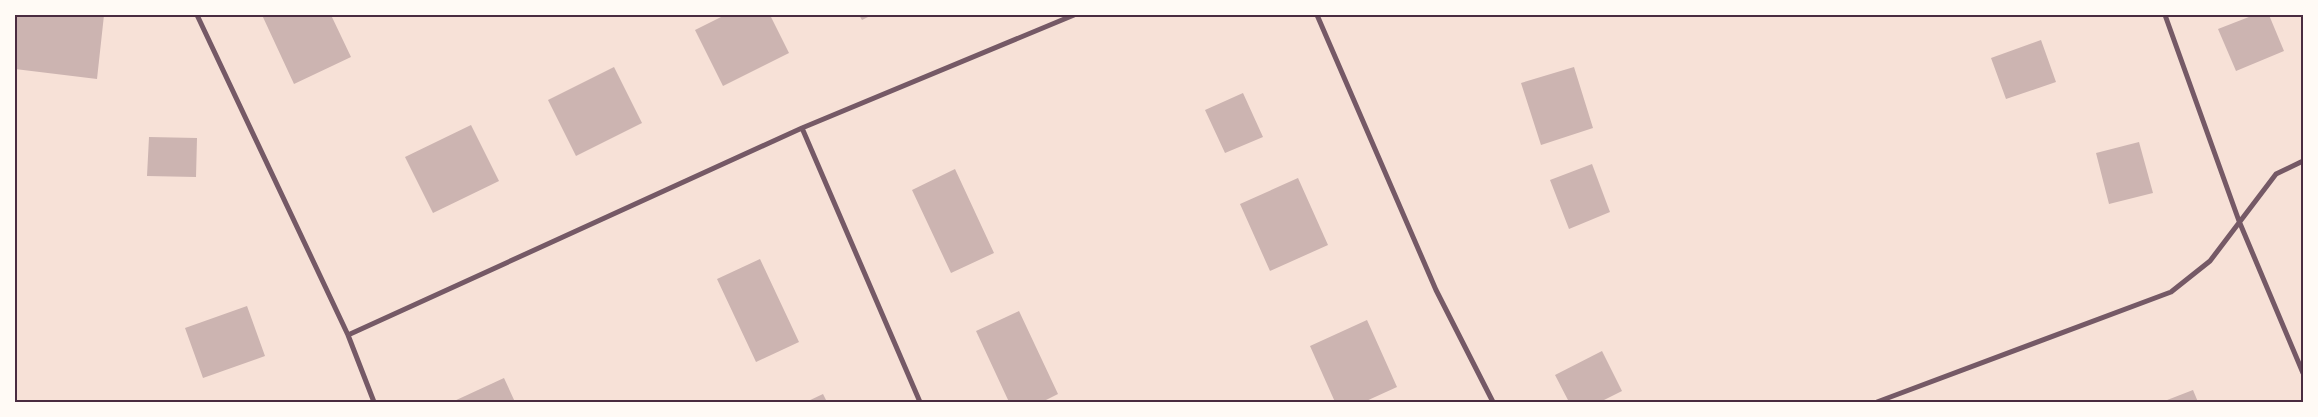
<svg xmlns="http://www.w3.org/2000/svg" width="2318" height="417" font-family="Helvetica,sans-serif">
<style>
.building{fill:#ccb4b1}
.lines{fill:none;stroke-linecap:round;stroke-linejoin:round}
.minor{stroke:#755966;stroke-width:5}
.neatline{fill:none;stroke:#4a2c40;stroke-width:2}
</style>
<rect width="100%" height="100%" fill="#f7e1d7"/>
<!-- building -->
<path class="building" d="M15 15H104L97 79 15 69Z
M262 15H331L351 57 294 84Z
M725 15H770L789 53 723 86 695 30Z
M859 15H872L862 20Z
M2254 15H2269L2284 51 2236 71 2218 29Z
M2041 40 2056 82 2006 99 1991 58Z
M614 67 642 123 576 156 548 100Z
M1574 67 1593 128 1541 145 1521 83Z
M1243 93 1263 137 1225 153 1205 110Z
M471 125 499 181 433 213 405 157Z
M149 137 197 138 196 177 147 176Z
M2139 142 2153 193 2109 204 2096 153Z
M1592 164 1610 212 1569 229 1550 180Z
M955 169 994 253 951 273 912 190Z
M1298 178 1328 245 1270 271 1240 204Z
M760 259 799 342 756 362 717 279Z
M247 306 265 356 203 378 185 328Z
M1019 311 1058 394 1042 402H1009L976 331Z
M1367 320 1397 387 1364 402H1335L1310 346Z
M1602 351 1622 391 1600 402H1569L1555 375Z
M504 378 515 402H452Z
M2193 390 2198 402H2162Z
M823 394 827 402H806Z"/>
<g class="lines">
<!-- minor -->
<path class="minor" d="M197 15 348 335 374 402
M1317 15 1436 290 1493 402
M2165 15 2239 221 2303 373
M802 128 920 402
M348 335 802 128 1074 15
M1877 402 2171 292 2210 261 2276 174 2303 161"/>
</g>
<!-- border -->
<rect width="2318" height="417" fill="none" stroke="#fffaf5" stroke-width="32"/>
<rect x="16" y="16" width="2286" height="385" class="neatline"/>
</svg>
